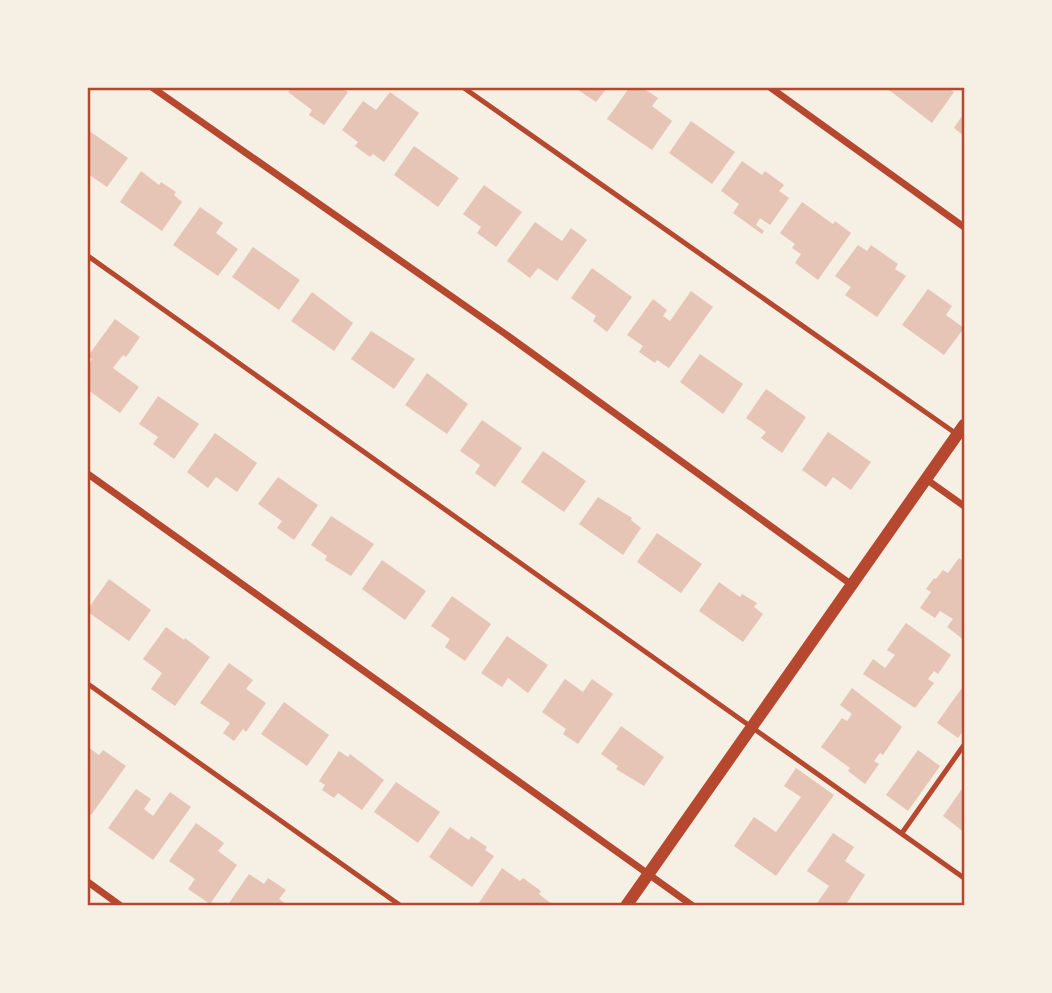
<svg xmlns="http://www.w3.org/2000/svg" width="1052" height="993" font-family="'PT Sans Narrow',sans-serif">
<style>
.building{fill:#e6c5b7}
.lines{fill:none;stroke-linecap:round;stroke-linejoin:round}
.service{stroke:#b5482f;stroke-width:5}
.minor{stroke:#b5482f;stroke-width:7}
.tertiary{stroke:#b5482f;stroke-width:12}
.neatline{fill:none;stroke:#b5482f;stroke-width:2.5}
</style>
<rect width="100%" height="100%" fill="#f6efe4"/>
<!-- building -->
<path class="building" d="M291 88H341L348 92 324 125 309 115 312 110 288 92Z
M575 88H607L596 102Z
M629 88H643L658 98 652 106 672 121 652 150 607 119Z
M891 88H951L950 89 954 92 932 123 889 90Z
M390 92 419 113 384 162 373 154 370 157 355 146 358 142 342 130 363 101 376 110Z
M964 113V136L954 128Z
M691 121 735 152 712 184 669 153Z
M88 130 128 158 107 187 88 174Z
M414 146 459 178 438 207 394 175Z
M742 161 762 175 765 171 784 185 779 191 789 198 770 225 760 218 756 225 764 231 762 234 733 213 739 204 721 191Z
M141 171 159 185 161 182 176 192 174 195 182 202 162 231 120 202Z
M484 185 522 212 496 247 477 233 481 227 463 214Z
M802 202 833 224 835 221 851 233 818 280 795 263 801 254 792 248 795 244 780 233Z
M200 207 223 223 216 233 238 249 218 276 173 245Z
M535 222 562 241 571 228 587 240 557 281 538 268 530 278 507 261Z
M858 245 867 251 871 245 898 264 895 269 906 276 877 317 845 295 851 287 835 276Z
M253 247 300 280 279 310 232 277Z
M592 268 632 297 607 332 593 321 596 316 571 298Z
M928 289 952 306 946 315 964 328 944 355 902 325Z
M691 291 713 307 669 368 657 360 655 363 639 352 643 346 627 335 653 299 667 310 663 316 670 321Z
M312 292 353 323 334 351 291 321Z
M115 319 140 337 126 357 123 355 113 368 139 387 120 413 88 390V365L92 359 88 356Z
M371 331 415 359 394 389 351 359Z
M700 354 743 384 723 414 680 382Z
M427 373 468 404 447 434 405 405Z
M766 389 806 417 782 453 761 438 766 432 746 418Z
M158 396 199 424 174 459 153 444 158 437 139 424Z
M482 420 522 448 495 487 475 473 480 465 460 451Z
M828 432 871 462 851 490 833 477 826 487 802 470Z
M215 433 257 463 237 492 216 477 208 488 187 472Z
M543 451 586 481 564 512 521 482Z
M278 477 318 505 294 540 277 528 282 521 258 504Z
M598 497 632 518 631 520 641 528 623 555 579 524Z
M331 516 374 544 351 576 325 560 327 556 311 545Z
M657 533 702 564 681 593 637 562Z
M959 558 964 562V640L947 627 953 619 940 611 935 618 920 608 931 592 926 589 934 578 936 579 943 570 948 573Z
M382 560 426 591 405 620 362 589Z
M109 579 151 610 129 641 88 612V609Z
M719 582 740 597 742 594 757 603 754 607 763 614 743 642 699 611Z
M452 596 491 624 465 661 445 647 450 639 431 626Z
M906 623 951 655 938 674 934 671 928 679 934 683 915 708 863 674 873 659 885 668 895 655 887 650Z
M166 627 184 640 185 638 210 657 175 706 151 689 162 673 143 659Z
M507 636 548 665 528 693 508 678 502 687 481 673Z
M229 663 253 680 246 689 266 703 246 732 243 729 234 741 223 733 230 723 200 703Z
M565 679 583 692 592 679 613 694 578 744 563 734 566 729 542 712Z
M964 685V729L958 738 937 723Z
M852 688 902 727 883 755 880 753 874 761 879 764 865 784 848 771 850 768 821 747 842 718 847 721 852 714 840 705Z
M284 702 329 735 307 766 261 734Z
M621 726 664 757 644 786 616 769 618 766 601 754Z
M88 747 99 755 103 750 126 766 91 815 88 813Z
M918 750 940 766 908 811 886 795Z
M339 751 348 757 350 754 384 780 362 810 338 793 334 798 322 790 325 785 319 781Z
M796 768 834 795 776 876 734 846 754 817 776 832 801 797 784 786Z
M396 782 440 812 418 843 374 812Z
M964 786V832L943 816Z
M136 789 151 799 144 809 153 816 170 792 191 807 153 860 108 828Z
M196 823 224 843 218 851 237 865 210 904 188 889 195 879 169 861Z
M450 827 469 840 471 836 487 847 485 850 494 856 472 887 429 857Z
M833 833 854 847 845 861 865 875 845 906H815L829 886 807 871Z
M502 868 520 881 523 878 541 891 539 894 554 906H477Z
M249 874 264 884 268 878 286 890 279 899 289 906H227Z"/>
<g class="lines">
<!-- service -->
<path class="service" d="M464 88 958 435
M88 256 964 878
M88 684 401 906
M902 833 964 745"/>
<!-- minor -->
<path class="minor" d="M153 88 504 333 852 585
M771 88 964 227
M88 474 693 906
M926 479 964 506
M88 882 121 906"/>
<!-- tertiary -->
<path class="tertiary" d="M626 906 964 425"/>
</g>
<!-- border -->
<rect width="1052" height="993" fill="none" stroke="#f6efe4" stroke-width="178"/>
<rect x="89" y="89" width="874" height="815" class="neatline"/>
</svg>
